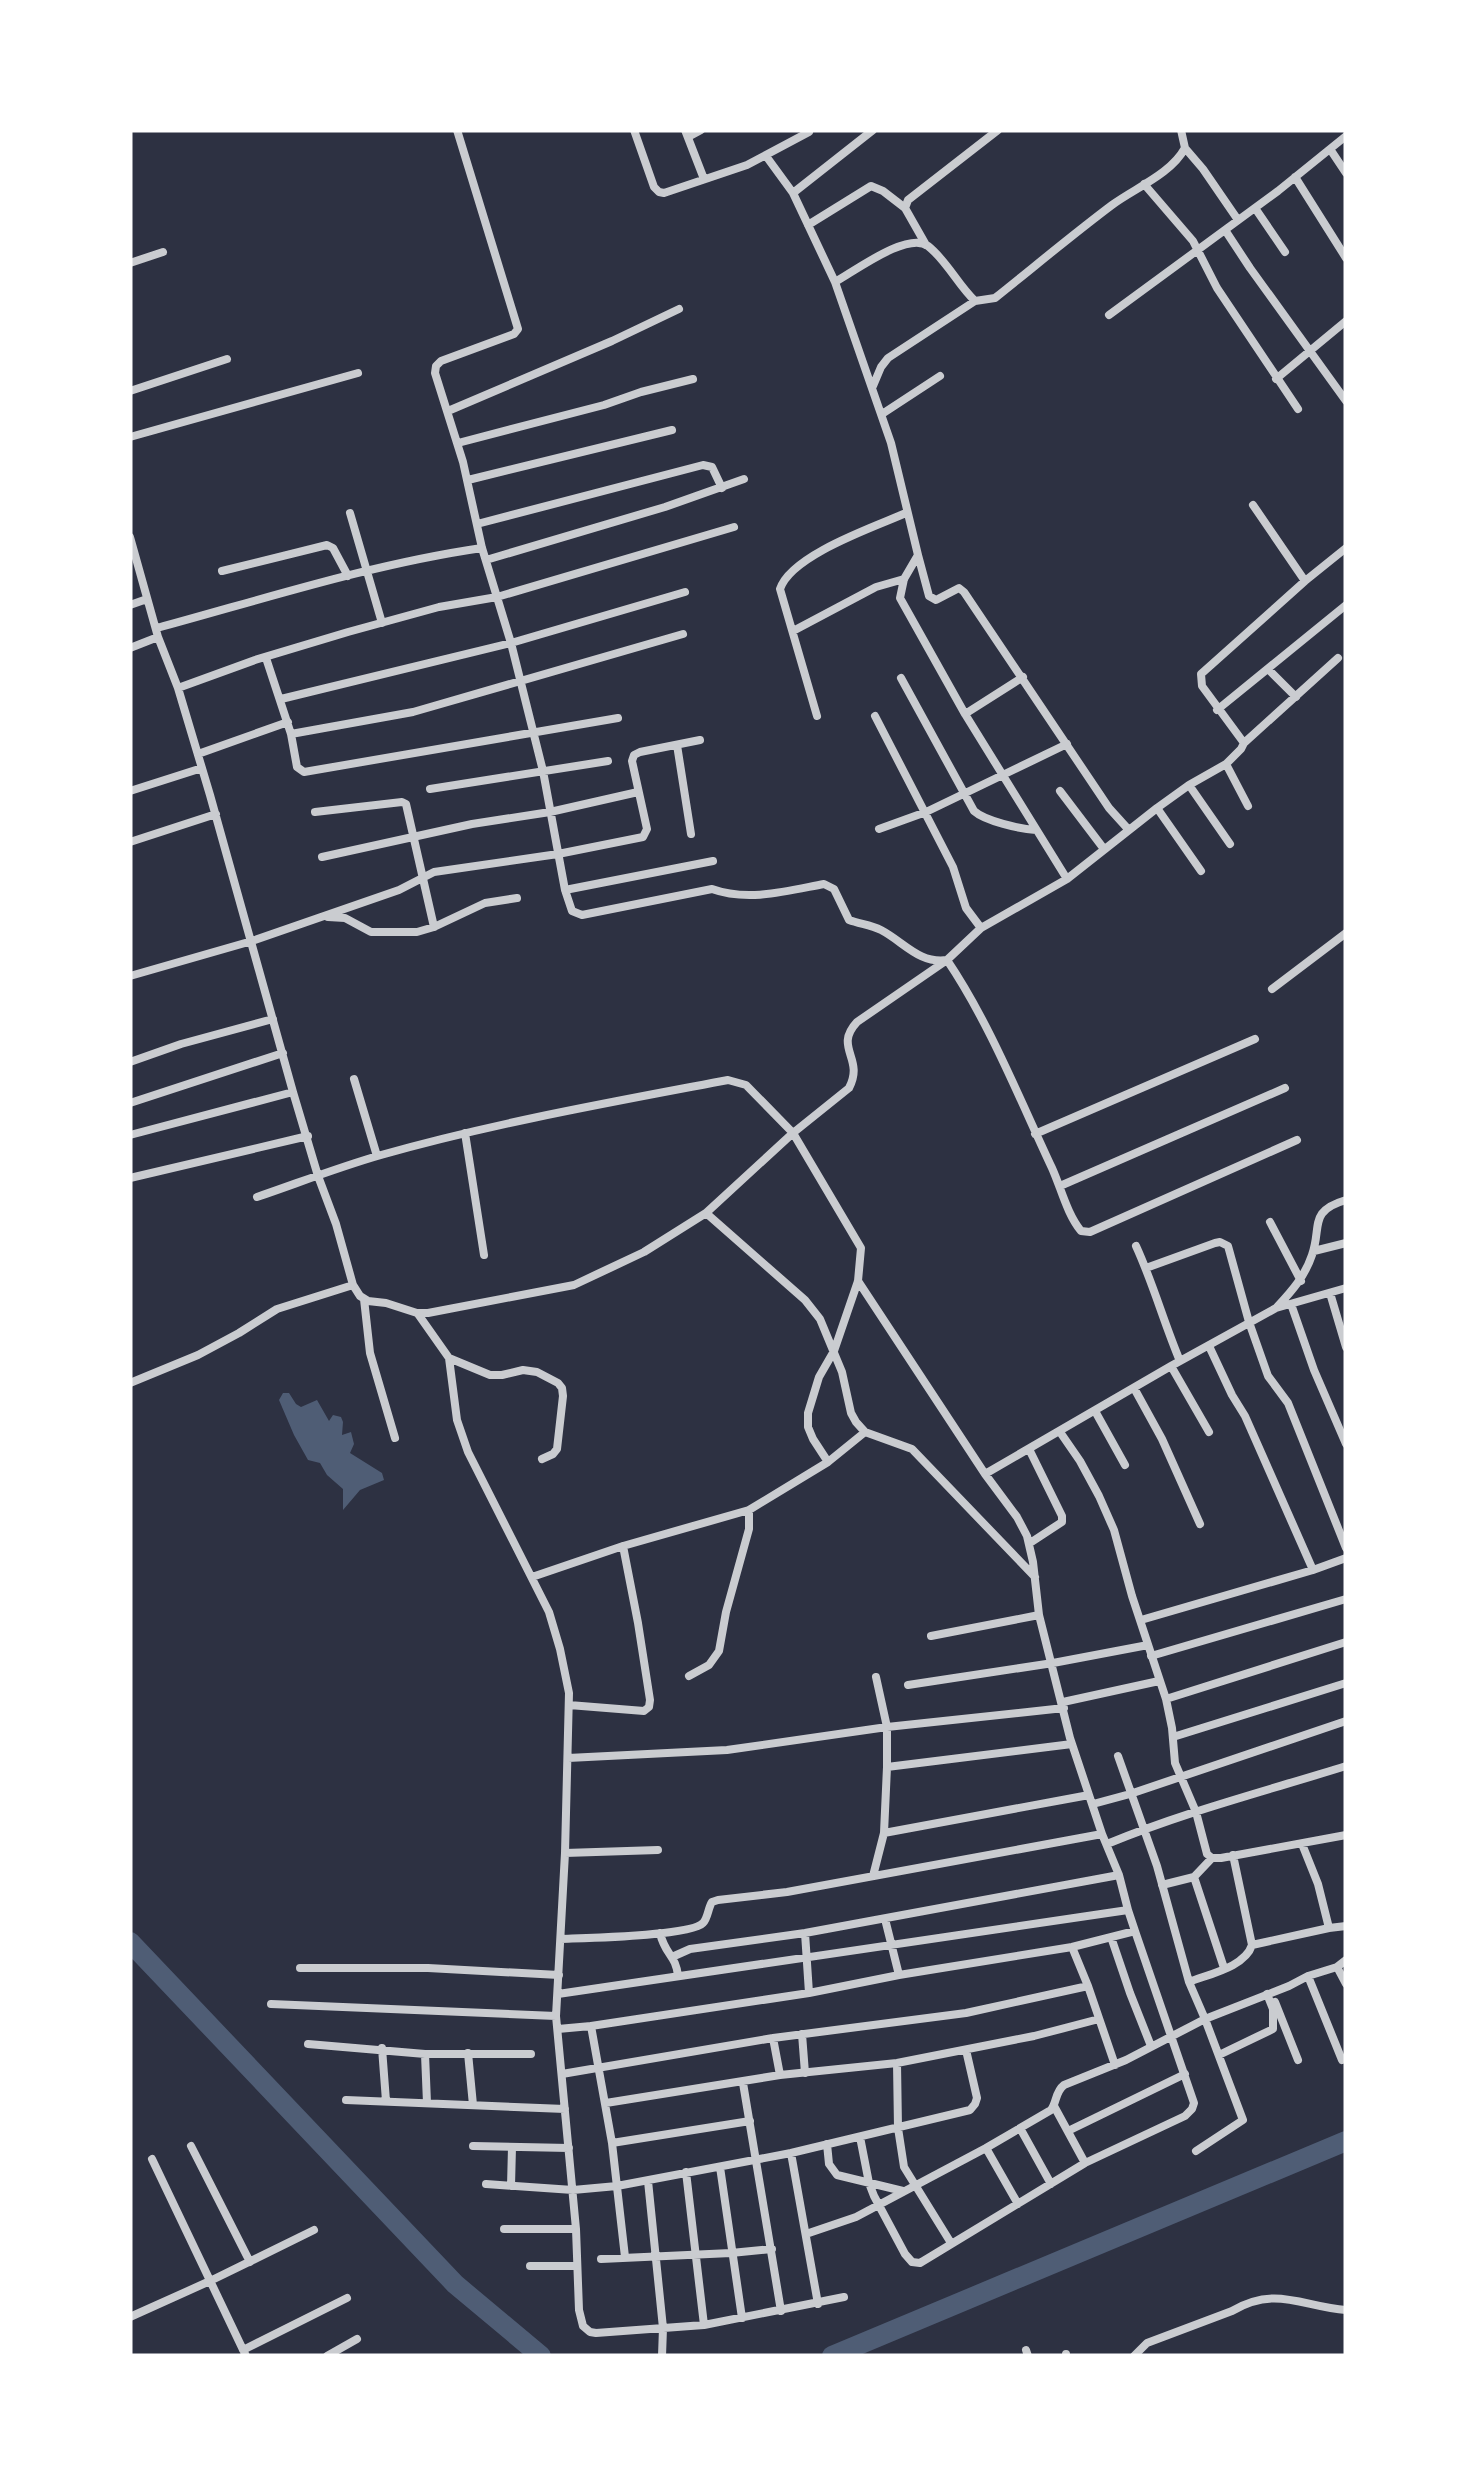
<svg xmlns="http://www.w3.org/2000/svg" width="1476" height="2486" font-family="'Work Sans',sans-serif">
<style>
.water{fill:#4f5d75}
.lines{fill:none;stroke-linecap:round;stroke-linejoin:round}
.river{stroke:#4f5d75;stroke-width:20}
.minor{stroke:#caccd0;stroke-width:8}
</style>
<rect width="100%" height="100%" fill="#2d3142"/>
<!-- water -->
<path class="water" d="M283 1393H289L296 1404 301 1407 317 1400 329 1421 333 1415 341 1417 343 1422 342 1435 351 1432 354 1444 350 1453 382 1473 384 1480 360 1490 343 1510V1489L327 1475 320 1463 308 1460 294 1435 279 1400Z"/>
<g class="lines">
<!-- river -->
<path class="river" d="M130 1942 455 2284 541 2356
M832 2356 1346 2141"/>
<!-- minor -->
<path class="minor" d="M457 130 518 329 514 334 441 361 436 366 435 373 463 462 482 548 511 643 543 771 565 890 572 911 582 915 712 889C748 902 787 891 824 884L834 889 849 920C860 924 871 925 881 930 904 942 919 964 947 960 989 1022 1020 1100 1052 1168 1061 1188 1067 1214 1081 1231L1090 1232 1297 1140
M634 130 654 187 659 192 664 193 747 165 809 132
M685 130 704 179
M688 137 701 130
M1185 148 1203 169 1238 220
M1330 149 1346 173
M766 156 793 193 835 282 891 443 918 555 904 579 900 598 965 714 1067 879
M1295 177 1346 258
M1144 184 1193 241 1217 288 1298 409
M793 193 873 130
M1255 208 1285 252
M808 225 871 186 883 191 905 208
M1225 230 1250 268 1346 401
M926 245 905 208 908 200 998 130
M130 263 163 252
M835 282C855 271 908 231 928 246 947 261 958 285 975 301L995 298C1034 267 1072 235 1112 205 1135 188 1171 174 1185 148L1181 130
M1109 315 1278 191 1346 136
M1276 379 1346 321
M873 386 881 367 888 358 975 301
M130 391 227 359
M448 411 612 341 679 309
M882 414 940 376
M130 437 358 373
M458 443 604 405 641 392 693 379
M468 480 672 430
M1253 505 1305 581
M350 513 382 623
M477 524 703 465 712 467 722 488
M130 537 158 637 178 688 210 795 293 1092 318 1176 336 1224 353 1285 360 1296 368 1301 386 1303 417 1313H428L574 1285 644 1252 706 1213 793 1133 849 1088C865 1058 833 1048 857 1022L947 960 981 928 1067 879 1157 808 1189 785 1226 764 1241 749 1244 743 1202 686 1201 674 1305 581 1346 548
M918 555 929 596 936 600 959 588 964 592 1109 808 1128 829
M486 560 665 507 744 479
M222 571 327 545 333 548 348 576
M130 605 147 599
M157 628C264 599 372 564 482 548
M793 631 876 587 904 579
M130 648 158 637
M266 658 291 734 297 767 304 772 618 718
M1269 670 1296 697
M901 678 974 811C985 821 1020 829 1036 830
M178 688 255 660 348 632 439 607 497 597 734 527
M281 699 511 643 685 592
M1217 710 1346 605
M965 714 1023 677
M817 716 780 589C791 555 874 527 906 513
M875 716 953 867 966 908 981 928
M291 734 413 712 683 634
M1244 743 1338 658
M677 745 691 834
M198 754 288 722
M1226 764 1248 806
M1189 785 1230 844
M430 789 608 761
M130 791 202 768
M1060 791 1104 849
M1157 808 1201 871
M315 812 402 802 406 804 434 927
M879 829 926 812 1067 744
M130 842 216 814
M322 857 472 824 550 812 638 792
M565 890 713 861
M328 917 345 918 371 932H417L434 927 485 903 517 898
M130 976 252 941 399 890 434 872 558 854 643 837 647 829 632 761 634 755 640 752 700 740
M1272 989 1346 933
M130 1062 181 1044 273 1019
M354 1079 377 1156
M130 1103 283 1053
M465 1133 484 1255
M1035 1134 1255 1039
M130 1135 293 1092
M130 1178 308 1136
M1060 1186 1285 1088
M257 1197C298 1183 339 1167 381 1155 494 1123 612 1102 728 1080L746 1085 793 1133 861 1248 858 1281 834 1351 819 1377 808 1413V1427L813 1439 828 1462
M706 1213 805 1300 820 1319 842 1372 851 1413 856 1422 865 1432 912 1449 1035 1577
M1270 1222 1301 1281
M1136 1246C1153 1283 1164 1323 1180 1361
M1314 1251 1346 1243
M1146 1268 1215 1243 1220 1242 1228 1246 1249 1322 1268 1376 1288 1403 1346 1548
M858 1281 985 1474 1017 1517 1027 1536 1033 1562 1039 1615 1070 1738 1102 1834 1119 1875 1128 1910
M1330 1293 1346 1347
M364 1299 370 1353 395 1438
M1291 1304 1314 1370 1346 1444
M1277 1307C1292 1291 1305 1276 1312 1255 1322 1227 1308 1211 1346 1200
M418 1314 449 1358 457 1420 468 1452 549 1612 560 1649 569 1693 565 1853 556 2016 576 2229 579 2310 583 2326 590 2332 596 2333 704 2325 844 2297
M1209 1346 1232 1395 1245 1416 1313 1570
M449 1358 490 1375H502L523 1370 537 1372 558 1383 562 1388 563 1396 557 1449 553 1454 542 1459
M1171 1366 1209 1432
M130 1383 198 1355 239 1333 277 1309 353 1285
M1134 1388 1162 1439 1200 1524
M1095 1411 1125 1465
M1060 1432 1080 1461 1099 1496 1114 1530 1132 1596 1166 1699 1172 1728 1175 1763 1196 1812 1207 1854 1212 1858H1221L1346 1835
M1029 1449 1062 1516V1522L1030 1543
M985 1474 1171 1366 1276 1308 1346 1288
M532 1577 623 1546 749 1510 828 1462 865 1432
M1141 1620 1313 1570 1346 1558
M931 1636 1039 1615
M1151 1656 1346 1599
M689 1676 709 1665 719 1651 726 1612 749 1529V1510
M908 1685 1053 1663 1148 1645
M1166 1699 1346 1642
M1063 1702 1159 1681
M569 1705 644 1711 649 1707 650 1700 638 1623 623 1546
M1173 1737 1346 1683
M1118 1756 1157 1866 1189 1982
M568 1758 727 1750 887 1727 1064 1708
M887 1767 1072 1744
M1093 1804 1130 1794 1346 1721
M884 1833 1089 1795
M1107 1844C1184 1812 1266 1791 1346 1766
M1302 1844 1318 1884 1329 1928
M565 1853 658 1850
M1233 1855 1252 1945C1245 1967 1209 1974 1189 1982L1205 2019 1289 1986 1308 1976 1337 1967 1346 1960
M873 1876 884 1833 887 1767V1727L876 1677
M1194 1877 1224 1968
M1162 1885 1194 1877 1212 1858
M885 1919 899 1975
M660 1933C665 1955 676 1955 678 1976
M805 1933 809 1993
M1111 1937 1130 1993 1151 2046
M561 1939C584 1938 691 1936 703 1923 708 1918 708 1908 712 1902L718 1900 787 1892 1102 1834
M1252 1945 1329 1928 1346 1926
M1072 1947 1088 1986 1115 2065
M672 1957 690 1949 805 1933 1119 1875
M1337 1967 1346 1984
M300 1968H428L559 1975
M1308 1976 1342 2060
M558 1994 1128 1910 1135 1931
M1275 2002 1298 2060
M271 2004 556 2016
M558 2029 591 2026
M802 2034 805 2073
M773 2038 780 2075
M308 2044 425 2054H531
M382 2048 386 2101
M468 2053 473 2105
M425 2054 427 2103
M1219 2055 1273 2029V2009L1267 1994
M897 2063 898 2128 904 2167 951 2243
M562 2074 773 2038 966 2013 1088 1986
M743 2083 781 2311
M346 2100 565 2109
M606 2103 780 2075 897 2063 1034 2036 1099 2019
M1054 2106 1085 2163
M1020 2128 1051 2184
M1068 2131 1185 2074
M612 2143 750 2121
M827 2144 829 2164 837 2175 903 2191
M191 2146 250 2262
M473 2146 569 2148
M986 2148 1018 2204
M791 2153 818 2304
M152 2159 246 2356
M720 2167 742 2318
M686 2172 704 2325
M648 2181 663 2328 662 2356
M486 2184 573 2190 617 2186 791 2153 970 2110 975 2104 977 2098 966 2050
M511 2186 512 2147
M504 2229H576
M806 2234 856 2217 986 2148 1051 2110C1057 2102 1055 2092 1064 2085L1126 2060 1205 2019 1243 2120 1196 2151
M625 2257 612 2143 591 2026 809 1993 899 1975 1072 1947 1135 1931 1194 2103 1192 2109 1185 2116 1085 2163 920 2263 912 2262 905 2254 874 2196 869 2183 860 2137
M601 2259 731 2253 772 2249
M530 2266H577
M130 2317 210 2281 314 2230
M243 2350 347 2298
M1026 2350 1028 2356
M1066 2354V2356
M327 2356 357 2339
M1134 2356 1147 2343 1232 2311C1276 2285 1303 2307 1346 2310"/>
</g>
<!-- border -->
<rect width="1476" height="2486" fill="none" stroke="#ffffff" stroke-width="265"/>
</svg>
